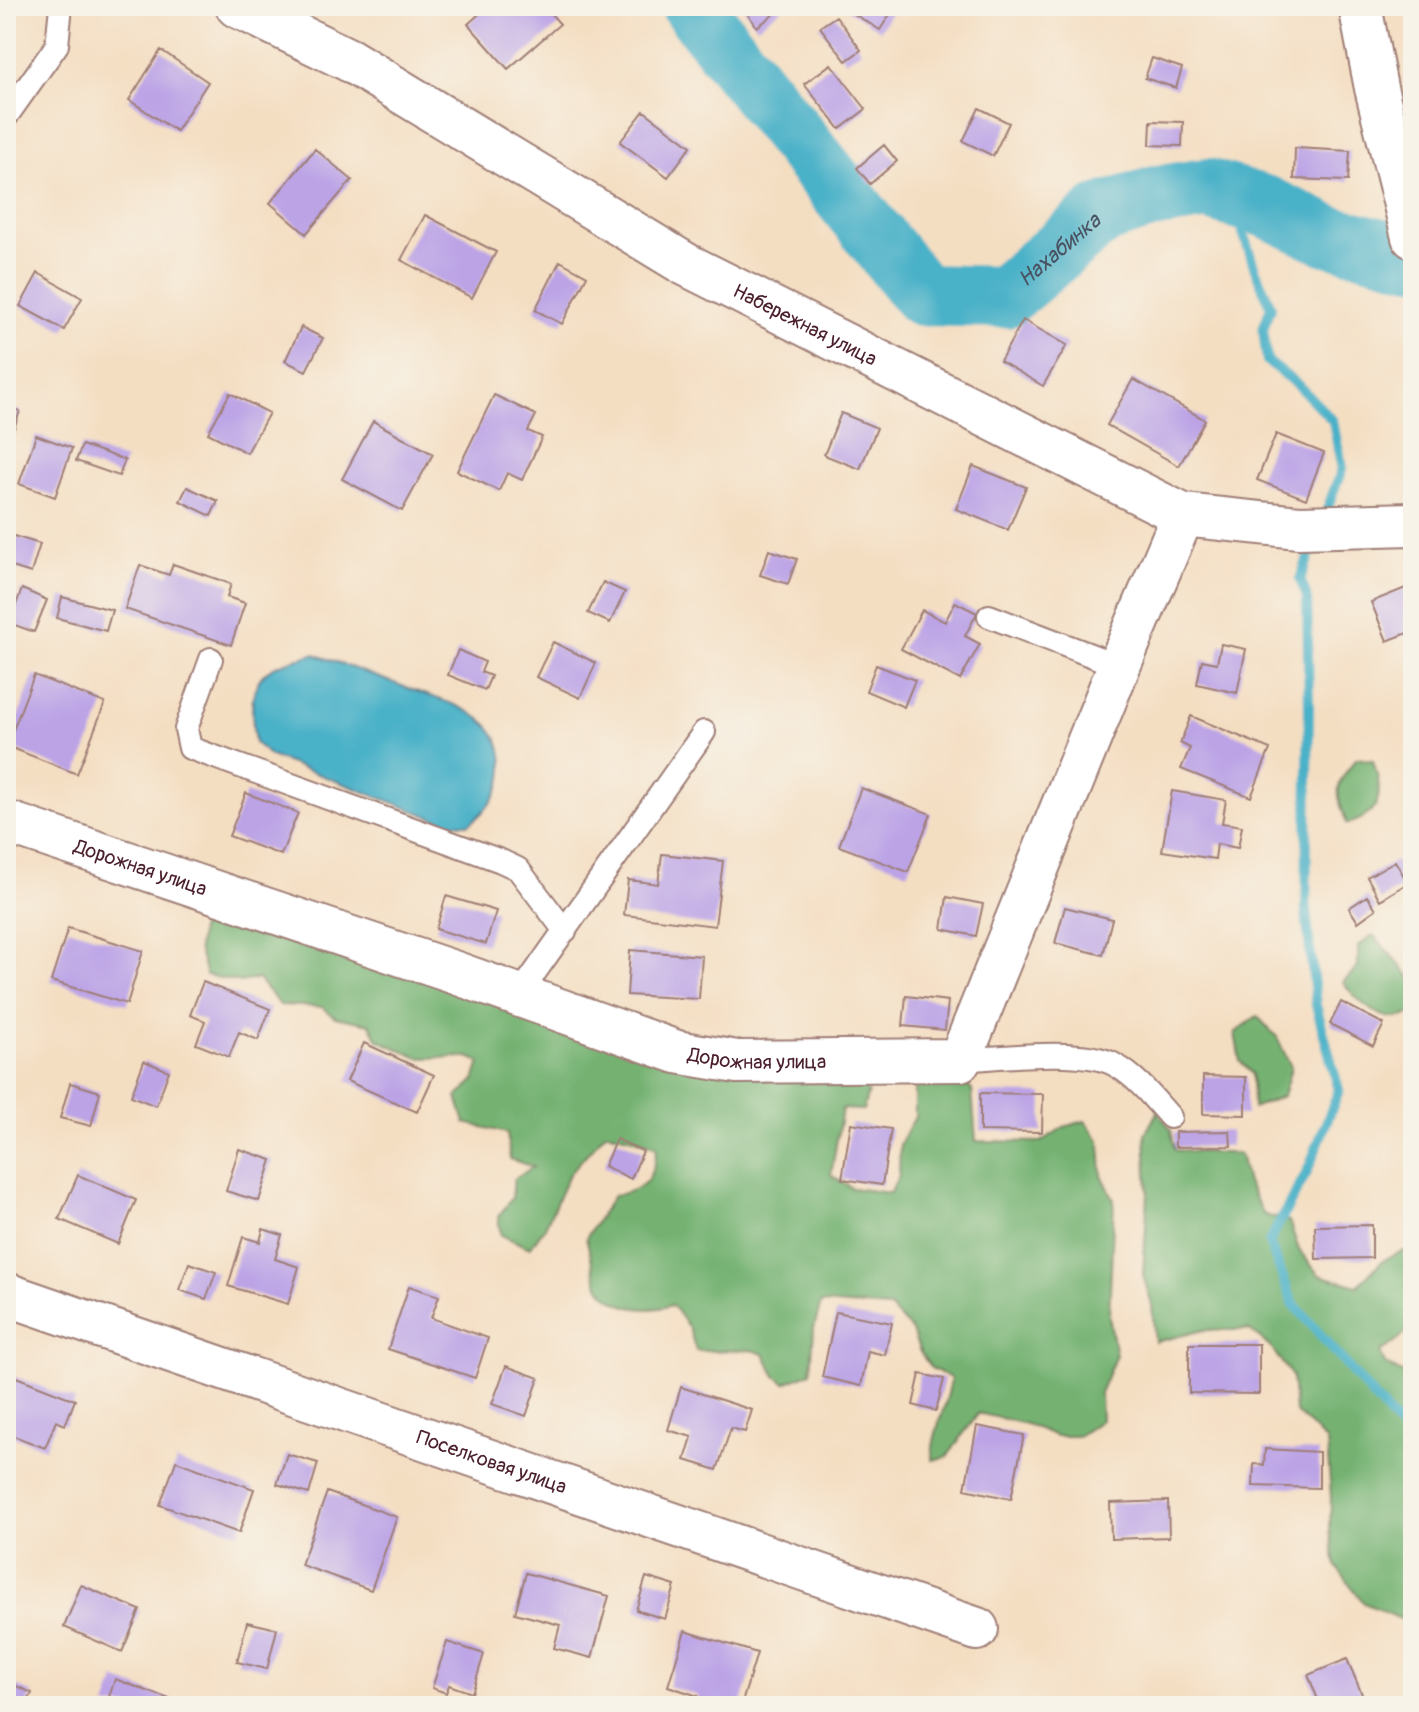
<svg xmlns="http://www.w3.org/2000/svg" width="1419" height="1712" font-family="Pangolin,sans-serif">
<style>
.forest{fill:#75b272;stroke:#60684e;stroke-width:2}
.water{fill:#49b1c8;stroke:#4a687a;stroke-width:2}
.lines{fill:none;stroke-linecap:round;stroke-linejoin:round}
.stream{stroke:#49b1c8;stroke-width:10}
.river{stroke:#49b1c8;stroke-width:62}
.building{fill:#bba3e6}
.service-casing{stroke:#9f7e76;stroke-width:26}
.minor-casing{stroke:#9f7e76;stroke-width:46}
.service{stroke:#fff;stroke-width:22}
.minor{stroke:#fff;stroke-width:42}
.labels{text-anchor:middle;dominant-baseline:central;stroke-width:6;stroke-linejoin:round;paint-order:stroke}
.street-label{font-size:20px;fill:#4a1f2b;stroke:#f7f3e8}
.water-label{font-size:22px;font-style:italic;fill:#4a5262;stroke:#f7f3e8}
</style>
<rect width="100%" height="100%" fill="#f7f3e8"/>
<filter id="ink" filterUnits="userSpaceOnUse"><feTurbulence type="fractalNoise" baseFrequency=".0125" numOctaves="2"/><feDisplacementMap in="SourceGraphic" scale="16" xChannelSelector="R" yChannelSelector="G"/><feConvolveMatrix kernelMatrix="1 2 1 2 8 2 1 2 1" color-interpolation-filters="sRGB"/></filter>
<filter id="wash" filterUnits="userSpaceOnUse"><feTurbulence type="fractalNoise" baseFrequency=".006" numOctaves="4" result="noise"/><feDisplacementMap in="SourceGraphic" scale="32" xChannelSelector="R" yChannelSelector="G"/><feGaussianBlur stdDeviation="1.8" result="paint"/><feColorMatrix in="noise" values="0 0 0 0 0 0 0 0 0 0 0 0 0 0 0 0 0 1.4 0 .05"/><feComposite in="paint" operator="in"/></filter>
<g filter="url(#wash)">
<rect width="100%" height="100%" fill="#f4dec2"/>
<!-- forest -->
<path class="forest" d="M1357 758 1373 761C1384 792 1382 815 1347 824 1335 790 1334 786 1357 758Z
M222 909 524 1010 541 1027 560 1026 844 1069 868 1092 863 1110 842 1109 831 1175 852 1188 890 1193 899 1175 900 1144 915 1117V1085L928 1073 956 1071 972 1090 976 1141 1041 1142 1064 1127 1085 1121 1100 1141 1102 1175 1114 1200 1109 1316 1116 1355 1100 1393 1101 1420 1078 1436H1056L1026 1424 978 1413 947 1457 932 1460C932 1431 948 1406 951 1378L931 1368 920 1352 912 1331 890 1308 821 1303 814 1328 811 1372 785 1383 776 1376 764 1354 752 1350 696 1351 689 1328 672 1305C649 1312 617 1311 601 1288 593 1276 591 1253 586 1238L613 1196C646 1189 653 1181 657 1147L630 1137 606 1132 569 1174 545 1227 530 1248 501 1235 498 1217 512 1198 514 1179 533 1167 510 1159 507 1133 465 1123 457 1097 474 1081 480 1062 469 1057 419 1058 378 1040 370 1024 335 1017 322 1007 280 1005 258 979 238 982 206 975 198 949 201 918Z
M1373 935 1413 980V1012C1386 1030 1358 1002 1343 982L1358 967V947Z
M1257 1016 1277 1037 1291 1067 1283 1096 1253 1108 1252 1074 1240 1061 1235 1033Z
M1158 1111 1171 1130 1175 1150 1240 1154 1247 1183 1264 1215 1289 1221 1299 1250 1319 1275 1358 1286C1373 1268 1389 1251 1413 1250V1328L1380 1353 1385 1364 1413 1379V1629L1403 1620 1364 1603 1336 1566 1330 1531 1331 1497 1327 1441 1295 1412 1292 1376 1271 1348 1250 1330H1204L1155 1342 1152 1305 1143 1275 1148 1193 1145 1134Z"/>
<!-- water -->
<path class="water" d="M314 654C347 666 380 678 413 690 437 699 467 706 486 724 499 736 503 751 503 768 503 792 486 811 469 824L447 823 270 756 255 743C252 719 246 682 272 668 284 661 301 658 314 654Z"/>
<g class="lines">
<!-- stream -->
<path class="stream" d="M1231 196 1255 269 1271 307 1263 329 1267 361 1298 385 1333 421 1342 469 1325 515
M1316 538 1300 579 1307 597 1309 708 1306 911 1316 1005 1339 1090 1307 1172 1269 1242 1293 1303 1413 1443"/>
<!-- river -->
<path class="river" id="s1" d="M692 6 922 295 1004 297 1102 214 1156 197 1207 189 1267 207 1327 235 1413 257"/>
</g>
<g id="blocks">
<!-- building -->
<path class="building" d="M488 6H544L560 24 508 69 468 24Z
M742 6H785L757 27Z
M847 6H890L894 8 880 30 846 9Z
M836 16 861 50 846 61 820 27Z
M161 50 208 82 176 131 129 100Z
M1152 58 1182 68 1176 88 1145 78Z
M831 64 866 109 840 129 804 84Z
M979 108 1009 123 993 156 963 141Z
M644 111 691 146 668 177 620 142Z
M1151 121 1183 122 1182 146 1150 145Z
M884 145 897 161 870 184 857 168Z
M1295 148 1350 151 1348 181 1294 179Z
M315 149 352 180 306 234 270 203Z
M425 215 496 252 472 298 401 260Z
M560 261 587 276 562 324 535 310Z
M38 273 82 298 64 330 20 306Z
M1023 320 1067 345 1043 386 1000 361Z
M301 327 323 338 306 371 285 361Z
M1133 379 1205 420 1179 466 1107 425Z
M230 393 269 413 247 453 208 433Z
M494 395 536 415 528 431 542 437 522 480 507 473 499 491 457 471Z
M6 406 20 411 6 451Z
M841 413 877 428 860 469 824 455Z
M373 421 433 454 402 511 342 479Z
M1276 434 1324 453 1306 499 1257 480Z
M36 435 72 448 55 497 19 484Z
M82 445 125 460 119 476 76 461Z
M973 466 1026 487 1008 530 956 509Z
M187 487 218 501 211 516 180 501Z
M7 534 40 544 31 573 6 565Z
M769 550 797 559 788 584 760 575Z
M173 564 231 584 227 597 245 603 231 645 125 609 140 565 169 575Z
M603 582 625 592 610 623 588 613Z
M1413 585V631L1387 641 1371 602Z
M22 589 47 600 34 632 9 623Z
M62 597 112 610 106 631 57 618Z
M955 602 977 613 965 636 980 644 960 680 901 649 922 610 945 622Z
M553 642 596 663 580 698 536 677Z
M1221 644 1246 649 1237 693 1197 684 1202 660 1217 663Z
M458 650 485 662 481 672 491 676 485 690 448 675Z
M876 665 915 680 904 707 866 691Z
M34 675 105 703 77 774 7 746Z
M1191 716 1270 749 1251 797 1181 769 1190 748 1180 743Z
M861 788 931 814 908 872 839 846Z
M1172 791 1226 800 1222 823 1242 826 1238 848 1217 844 1215 859 1162 851Z
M246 793 298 813 281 855 229 836Z
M662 854 723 861 715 926 624 915 628 880 658 884Z
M1395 861 1408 883 1380 900 1367 877Z
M446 896 496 911 486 944 436 929Z
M1367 896 1376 909 1358 922 1349 908Z
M947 897 983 904 976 936 942 929Z
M1065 907 1112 919 1103 955 1055 943Z
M68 928 143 951 127 1004 51 981Z
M630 950 702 956 699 999 627 995Z
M203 982 270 1009 258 1040 239 1032 229 1057 196 1044 205 1021 190 1015Z
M906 996 948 1001 945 1030 903 1026Z
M1341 1002 1384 1024 1373 1046 1330 1024Z
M364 1043 434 1075 417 1112 347 1081Z
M144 1061 169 1071 156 1106 131 1096Z
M1203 1076 1246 1077V1115L1203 1114Z
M70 1083 100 1092 91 1126 60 1118Z
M980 1093 1043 1094 1042 1132 980 1131Z
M851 1123 891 1129 882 1185 842 1179Z
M1230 1131 1231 1146 1175 1147V1132Z
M616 1139 643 1151 631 1179 604 1166Z
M239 1149 272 1160 259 1201 226 1191Z
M78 1175 136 1200 118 1244 59 1219Z
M1372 1225V1258L1316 1259 1315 1226Z
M263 1229 282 1235 275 1259 299 1267 288 1304 228 1286 243 1237 260 1242Z
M189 1263 216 1272 206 1299 179 1290Z
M409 1286 439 1296 431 1318 488 1338 475 1378 388 1349Z
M836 1312 892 1323 885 1355 868 1351 861 1386 822 1377Z
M1189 1344H1259V1394L1189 1393Z
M506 1366 539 1378 526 1416 492 1404Z
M6 1373 75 1400 65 1425 56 1421 45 1448 6 1433Z
M920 1374 944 1379 936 1411 913 1405Z
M681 1387 752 1410 745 1432 731 1428 717 1470 685 1460 692 1437 668 1430Z
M977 1426 1024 1435 1011 1499 965 1489Z
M1265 1449 1319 1452V1488L1253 1486 1254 1464 1264 1465Z
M287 1454 318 1463 309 1494 277 1484Z
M176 1461 254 1489 239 1533 160 1505Z
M327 1492 397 1517 371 1590 301 1565Z
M1168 1501 1169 1537 1111 1539 1110 1503Z
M526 1573 609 1596 592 1658 554 1648 560 1625 515 1613Z
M646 1577 675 1586 665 1619 636 1610Z
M81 1585 140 1610 122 1652 64 1627Z
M247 1622 277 1629 267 1669 237 1662Z
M685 1631 757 1653 741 1706H695L698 1696 668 1686Z
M447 1642 484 1654 472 1693 449 1685 446 1693 432 1688Z
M1347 1659 1367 1706H1309L1319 1702 1308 1675Z
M115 1679 188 1706H106Z
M12 1684 32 1693 26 1706H6Z"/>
</g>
</g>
<g filter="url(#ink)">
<use href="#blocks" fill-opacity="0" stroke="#9f7e76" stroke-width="2"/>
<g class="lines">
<defs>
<path id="service" d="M6 117 57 45 61 6
M989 616 1119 666
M211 659 186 729 190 748 501 861 518 869 565 931
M519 995 704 732
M960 1060C998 1058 1083 1047 1115 1065 1137 1077 1154 1099 1170 1117"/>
<g id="minor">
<path id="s2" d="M237 6 349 60 685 264 1183 515 1299 527 1413 524"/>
<path d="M1360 6 1376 88 1413 237"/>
<path id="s3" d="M6 822 456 973 677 1052 737 1062 960 1060 1119 666 1183 515"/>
<path id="s4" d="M6 1294 977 1629"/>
</g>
</defs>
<!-- service casing -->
<use href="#service" class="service-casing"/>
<!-- minor casing -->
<use href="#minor" class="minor-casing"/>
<!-- service -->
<use href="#service" class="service"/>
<!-- minor -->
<use href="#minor" class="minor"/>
</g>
</g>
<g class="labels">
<!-- street labels -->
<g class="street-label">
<text stroke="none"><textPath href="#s2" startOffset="652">Набережная улица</textPath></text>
<text stroke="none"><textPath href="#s3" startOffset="142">Дорожная улица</textPath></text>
<text stroke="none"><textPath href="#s3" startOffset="790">Дорожная улица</textPath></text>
<text stroke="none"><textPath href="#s4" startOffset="514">Поселковая улица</textPath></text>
</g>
<!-- water labels -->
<g class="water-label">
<text stroke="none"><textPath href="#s1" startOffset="524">Нахабинка</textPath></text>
</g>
</g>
<!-- margin -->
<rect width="1419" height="1712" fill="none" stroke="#f7f3e8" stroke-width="32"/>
</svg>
